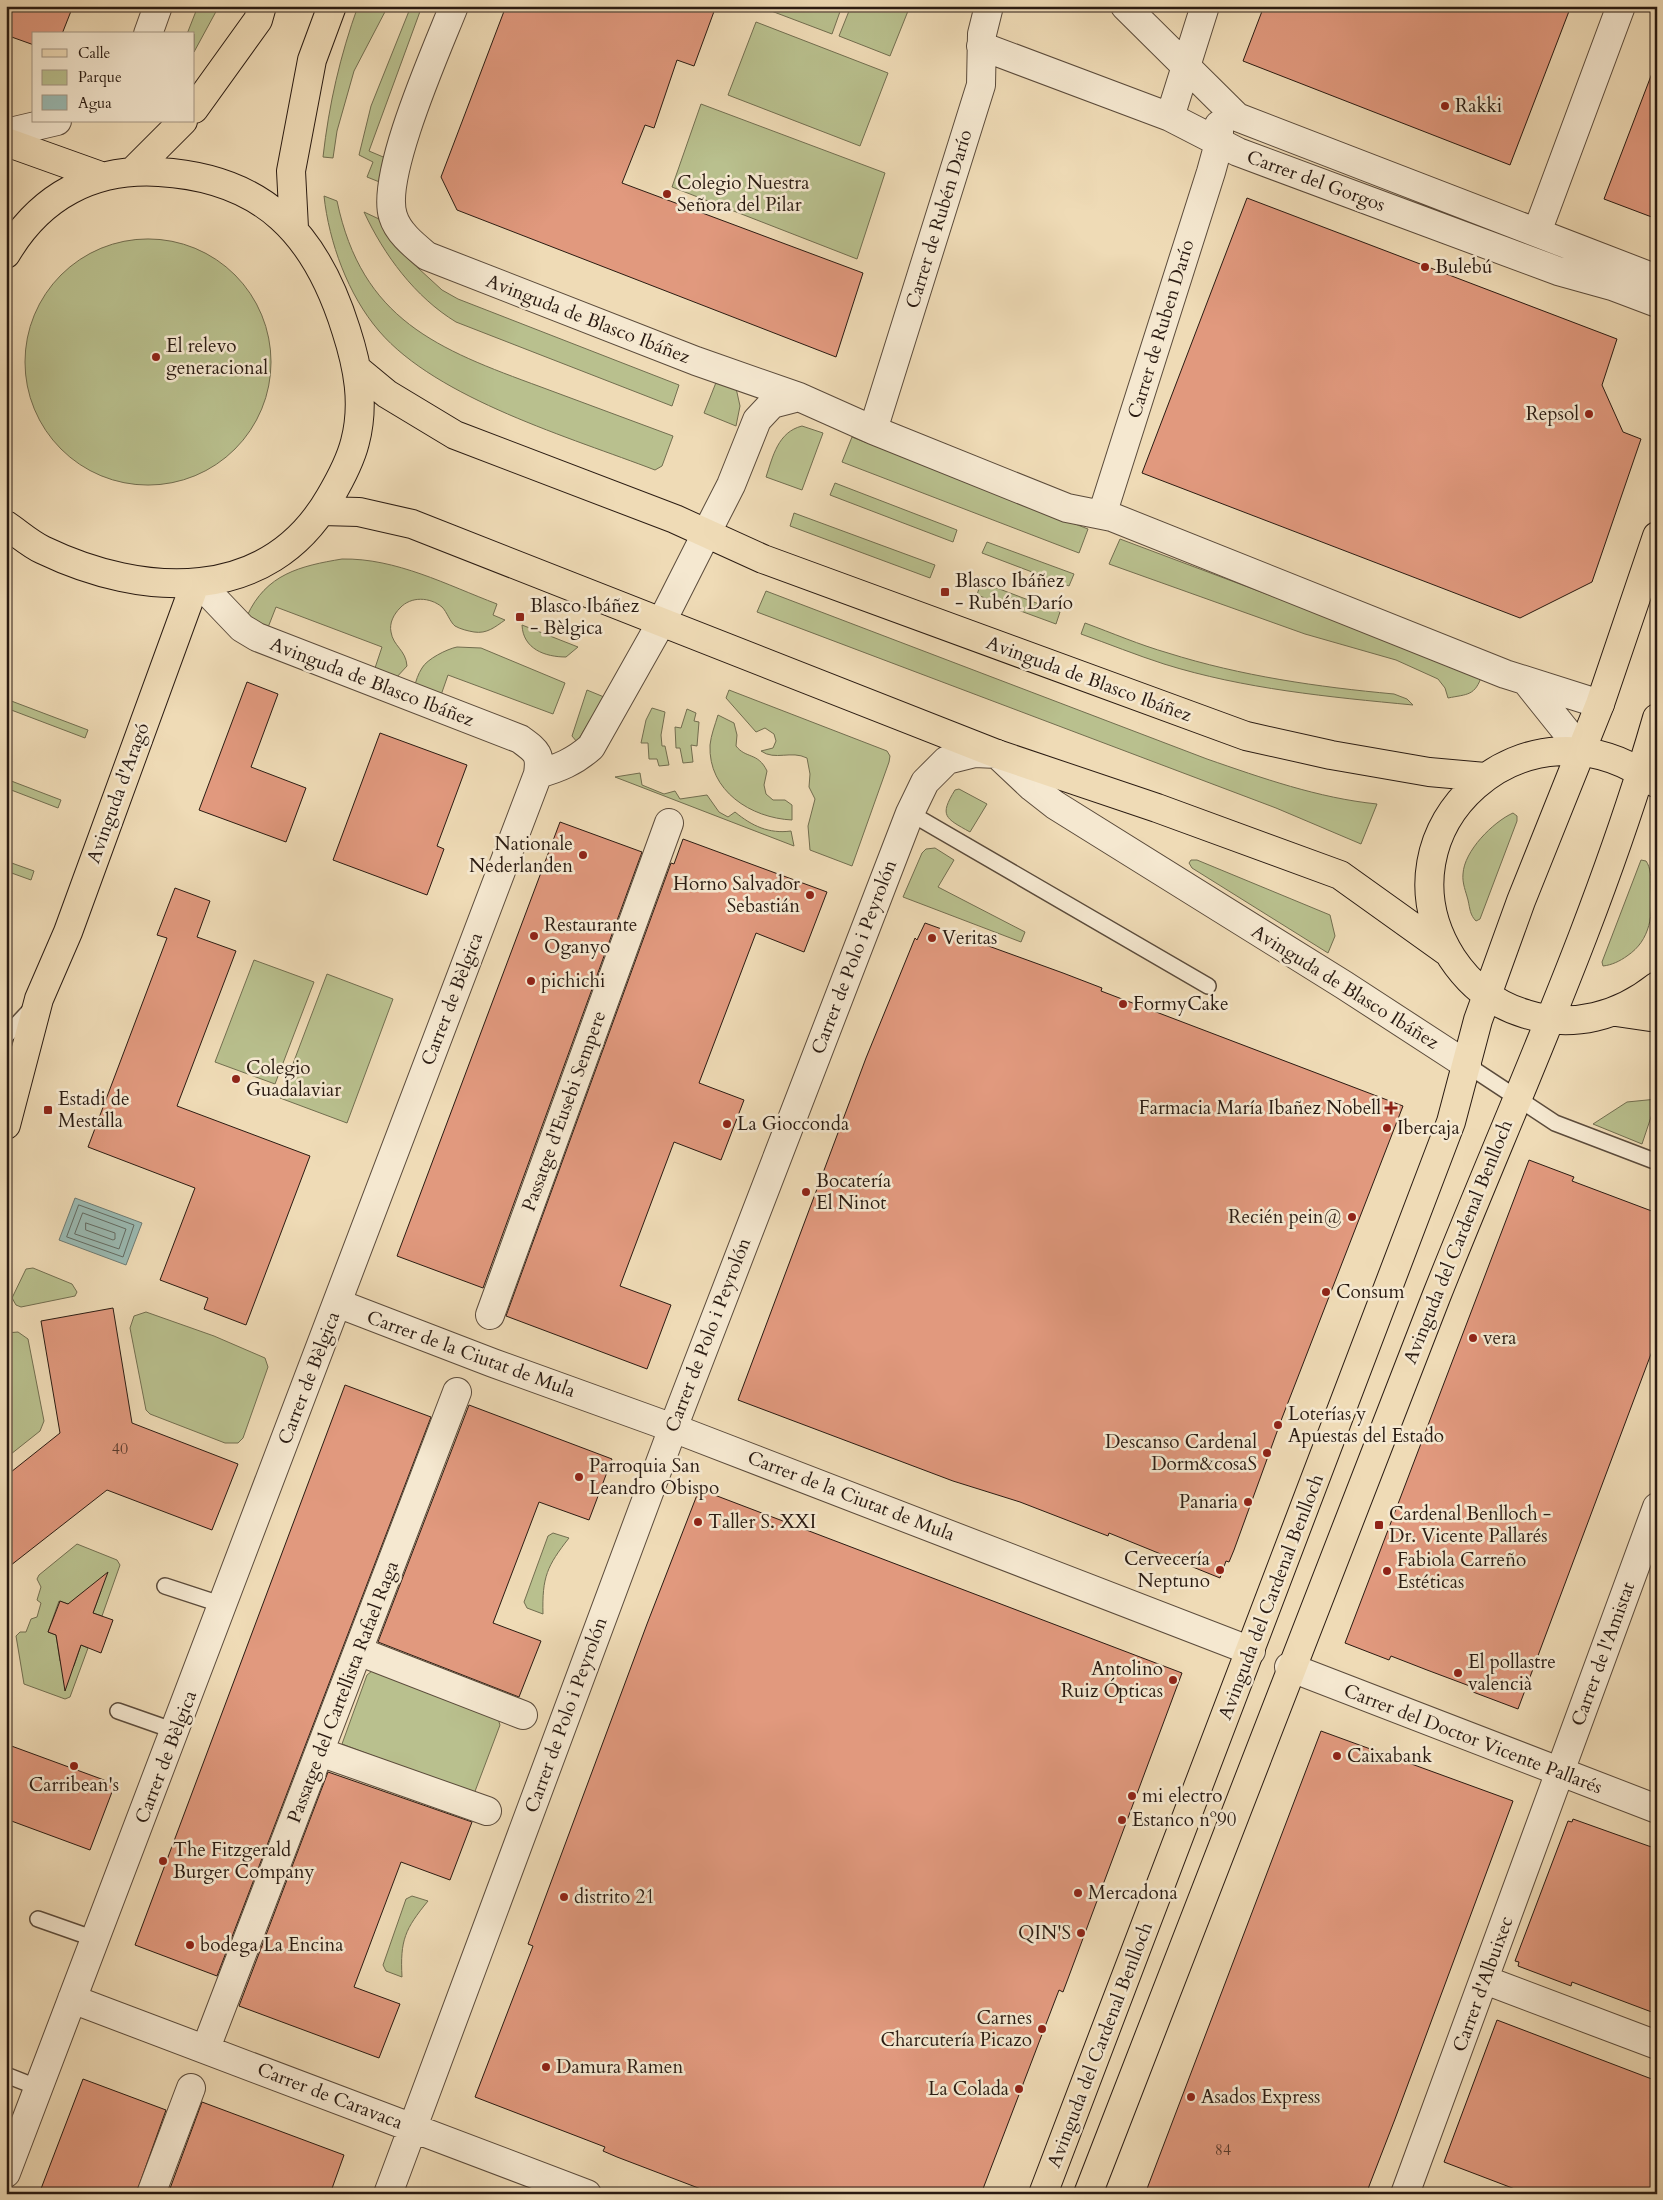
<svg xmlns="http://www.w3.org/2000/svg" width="1663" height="2200" font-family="Cardo,serif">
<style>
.green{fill:#b9c08e;stroke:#726e50}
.water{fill:#9abab3;stroke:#6d7a73}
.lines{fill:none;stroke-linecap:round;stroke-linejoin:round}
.shore{stroke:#626a62;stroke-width:1}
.building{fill:#e1997e;stroke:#2a1b12}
.lane-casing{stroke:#5b4b3b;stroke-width:18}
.street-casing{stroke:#5b4b3b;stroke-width:30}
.primary-casing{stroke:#2a1b12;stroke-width:30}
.lane{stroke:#f5e8d0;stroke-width:15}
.street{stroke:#f5e8d0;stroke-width:28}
.primary{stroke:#efdbb6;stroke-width:28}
.poi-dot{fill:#8f2418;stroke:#f5e8d0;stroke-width:2}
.labels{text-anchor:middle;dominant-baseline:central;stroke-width:5;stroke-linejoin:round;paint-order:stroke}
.number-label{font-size:16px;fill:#583a2d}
.poi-label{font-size:19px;fill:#2a1b12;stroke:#f5e8d0;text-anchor:start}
.street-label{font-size:19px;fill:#2a1b12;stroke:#f5e8d0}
</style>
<rect width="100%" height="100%" fill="#efdbb6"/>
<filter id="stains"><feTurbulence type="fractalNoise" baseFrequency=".004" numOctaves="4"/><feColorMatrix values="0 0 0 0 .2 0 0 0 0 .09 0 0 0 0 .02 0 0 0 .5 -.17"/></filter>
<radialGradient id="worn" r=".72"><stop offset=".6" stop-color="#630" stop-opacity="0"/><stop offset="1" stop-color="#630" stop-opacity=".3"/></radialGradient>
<!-- green -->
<path class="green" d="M198 6H219L194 52V34H187Z
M358 6H388L354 71 337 131 333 158 323 157C329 104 340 56 358 6Z
M411 6H422L369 151 388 159 382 183 367 177 373 162 359 155 371 106Z
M767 6H842L832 34 766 9Z
M851 6H910L890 56 839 36Z
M756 22 888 73 860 146 728 95Z
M701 104 885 173 857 259 672 187Z
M324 196 337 201C362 320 437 349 541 387 585 403 629 420 673 436L662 466 655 470C572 438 437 399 379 331 348 295 329 242 324 196Z
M364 212 379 219 406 257 442 290 458 299 679 385 672 406 456 322C415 297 384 255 364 212Z
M25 362a123 123 0 1 1 246 0a123 123 0 1 1-246 0Z
M717 380 736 388 740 406 736 426 704 413Z
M802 426 823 433 802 490 766 477C773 456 778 432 802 426Z
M852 437 1088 529 1079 553 842 462Z
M835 483 957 530 953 542 830 495Z
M794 513 935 565 930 578 790 526Z
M1120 539 1482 675C1475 696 1468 694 1448 698L1445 688 1438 679 1396 660 1305 634 1109 564Z
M987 542 1074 574 1069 586 982 553Z
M342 559C396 558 447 585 497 604L493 615 505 620C495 627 487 634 474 632 468 631 460 629 455 626 450 622 447 612 442 607 430 597 411 596 400 608 394 614 389 623 391 632 393 646 406 650 407 666L395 679 374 671 382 647 276 607 267 630 247 616C266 574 300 566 342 559Z
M981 582 1060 612 1056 624 977 595Z
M766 591 1207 759C1262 778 1318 798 1377 804L1361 844 1276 808 757 612Z
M1085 623C1112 633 1140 645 1168 653 1241 676 1318 687 1394 694L1407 699 1413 705C1329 697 1244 689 1164 664 1136 655 1109 644 1081 634Z
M522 625 578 647 566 657C545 657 523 649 522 625Z
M457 647 481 648 565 683 553 714 448 675 440 698 414 688C416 681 418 674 422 668 427 659 447 649 457 647Z
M587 690 604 697 577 742 572 736Z
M729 690 887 751 890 756 889 762 852 866 810 850 808 826 815 799 809 787 810 774 807 758C791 750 775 761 761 751L773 748 776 741 774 734 765 728 756 732 726 698Z
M6 699 88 730 85 738 6 708Z
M652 708 665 712 661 735 662 746H665L669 765 659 766 657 759H649L648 743H641L646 720Z
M687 709 696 713 694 721 699 722 697 746 691 745 693 762 683 763 680 748H676L675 727 681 728Z
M718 715 734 723 737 735 736 746C746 759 758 752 767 771L764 785 766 794 773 800H785L792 805V820C751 818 708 791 710 745 711 735 715 725 718 715Z
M640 773 642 785 664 794 675 791 680 799 707 795 719 812 728 817 735 812C752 826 769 834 791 831L794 846 615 777Z
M6 779 61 800 58 808 6 788Z
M959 789 987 804 970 832C945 818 939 816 955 790Z
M1513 813 1517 816V821L1480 919 1476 921C1470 915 1470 909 1468 900 1466 892 1462 883 1463 874 1464 851 1493 822 1513 813Z
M935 848 954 860 938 887 1025 932 1021 942 903 897 922 853 926 849Z
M1191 860H1197L1330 915 1335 936 1328 953 1192 868 1189 863Z
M1641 860 1646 861C1651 868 1651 878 1651 887 1653 914 1651 940 1627 956 1620 961 1612 965 1603 966L1602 962Z
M6 861 34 871 31 880 6 871Z
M254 960 314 982 275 1084 215 1062Z
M327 974 393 999 347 1123 280 1098Z
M1657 1099 1642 1144 1593 1124 1627 1102Z
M33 1268 72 1284 77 1292 75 1296 21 1307 16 1305 12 1298 26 1269Z
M146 1312 214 1336 265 1358 268 1367 243 1438 238 1443H225L150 1414 146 1410 130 1328 134 1316Z
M18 1332 28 1339 44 1421 40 1431 6 1458V1333Z
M553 1533 569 1538C547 1566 542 1577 543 1614L527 1608 524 1602 548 1536Z
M77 1544 117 1560 120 1565 102 1616 93 1613 101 1591 68 1604 59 1601 48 1632 56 1635 60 1661 74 1666 81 1645 88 1648 70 1697 65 1699 24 1684 16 1636 20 1632H26L31 1619 37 1617 41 1603 37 1600 41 1587 37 1579 39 1575Z
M372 1671 498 1719 500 1725 474 1794 342 1744 367 1675Z
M412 1896 428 1901C405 1929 400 1940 402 1977L386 1971 383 1965 406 1899Z"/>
<!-- water -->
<path class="water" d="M75 1198 142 1223 126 1265 59 1240Z"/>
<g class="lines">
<!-- shore -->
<path class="shore" d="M79 1205 134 1225 123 1257 67 1237Z
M83 1213 126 1229 119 1249 75 1234Z
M86 1223 115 1233V1239L113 1240 86 1230Z"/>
</g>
<!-- building -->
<path class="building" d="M6 6H73L62 34H34V45L6 35Z
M506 6H716L694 66 677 60 654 128 645 125 622 183 863 273 836 357 457 210 441 177Z
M1264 6H1571L1510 165 1243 61Z
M1654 68H1657V219L1604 199Z
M1247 198 1617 339 1602 385 1623 432 1641 439 1592 582 1520 618 1142 473Z
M247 682 278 694 251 767 306 788 286 842 199 810Z
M380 733 467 765 437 846 444 849 427 895 333 860Z
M560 822 642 852 483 1288 397 1256Z
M683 839 827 892 804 952 756 933 699 1083 744 1100 721 1160 674 1142 620 1286 671 1305 647 1369 506 1316 671 863 674 864Z
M175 888 210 901 197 937 236 951 177 1106 310 1156 246 1325 204 1309 208 1298 160 1280 195 1188 88 1147 167 938 157 935Z
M925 923 1063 973 1102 988 1101 991 1403 1106 1282 1418 1234 1550 1229 1562 1226 1561 1220 1578 1109 1533 1108 1536 1020 1502 953 1481 738 1400 866 1058 915 938 917 940Z
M1529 1160 1574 1177 1572 1181 1657 1213V1338L1518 1709 1473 1692 1475 1688 1427 1670 1391 1656 1389 1660 1345 1643Z
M113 1308 132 1423 238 1464 212 1530 107 1490 6 1569V1476L60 1433 41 1321Z
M345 1385 431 1417 217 1976 135 1945Z
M469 1405 612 1459 589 1520 539 1502 493 1623 541 1641 519 1697 378 1642Z
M704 1491 1182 1673 1063 1992 1059 1990 981 2194H714L617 2157 603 2151 605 2147 475 2097 533 1946 528 1944 647 1624 697 1495 702 1496Z
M108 1572 93 1613 113 1620 101 1653 81 1645 65 1691 56 1635 48 1632 60 1601 68 1604Z
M1321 1731 1513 1801 1395 2119 1366 2194H1145Z
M6 1744 115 1784 90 1850 6 1819Z
M328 1772 472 1822 450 1880 401 1862 354 1987 400 2004 379 2058 239 2006Z
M1573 1819 1657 1849V2014L1572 1982 1571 1986 1518 1966 1519 1962 1515 1961 1568 1821 1572 1822Z
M1497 2020 1657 2081V2194H1528L1444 2162Z
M83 2079 166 2110 136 2194H39Z
M202 2102 344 2155 330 2194H168Z"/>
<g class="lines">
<defs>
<path id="lane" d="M910 813 1208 986
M6 1036 32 1008
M1467 1065 1555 1123 1657 1162
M165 1586 223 1605
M118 1711 175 1731
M38 1919 95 1939
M6 2075 39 2088"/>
<path id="street" d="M454 6C437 49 380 176 393 216 398 233 415 246 427 256L696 361 799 397 873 430 1067 508 1112 517 1505 674 1600 704
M1125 6 1237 117 1657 279
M148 34 158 6
M981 46 1170 117 1238 152 1558 271 1612 286 1657 303
M1170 117 1205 6
M6 133 57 121
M1537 232 1621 6
M873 430 981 85 982 34 989 6
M1102 515 1211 172 1219 143V125
M200 584 242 628 257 637 520 739C536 751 541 753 538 774
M1526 681 1582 751
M337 1303 493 1363 673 1428 1251 1651
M490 1315 669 823
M358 1651 523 1715
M1289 1667 1657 1809
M320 1752 487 1811
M1485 1980 1657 2045
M72 1999 587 2194
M206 2048 457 1392
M6 2173 538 774C559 768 574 762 591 747L662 621 707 532 731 485 757 420 772 404 799 397
M151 2194 191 2088
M388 2194 673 1428 910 813 925 782 947 760 975 753 997 754 1032 787 1055 805 1344 985 1467 1065
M1405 2194 1657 1507"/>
<path id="primary" d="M194 109 258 20 262 6
M6 142 101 176
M133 171 183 121
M294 228 291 171 312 60 332 6
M6 254C40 196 93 168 159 172 264 178 316 234 346 330 358 367 365 404 355 442 350 462 340 480 330 497 268 605 143 598 43 550 30 544 18 533 6 525
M358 370 387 394 455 435 675 519 763 559 1246 736 1331 755 1429 772 1485 777
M322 511 359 512 412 524 997 754 1157 808 1340 875 1449 953
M1656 783C1528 686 1370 829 1452 958 1470 985 1495 1005 1526 1014 1573 1029 1619 1016 1657 986
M1616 1012 1657 1018
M6 1125 39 999 68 932 195 584
M1043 2194 1451 1122 1478 1020 1521 901 1600 704 1657 536
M1088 2194C1202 1894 1318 1595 1436 1297 1512 1106 1600 917 1657 718"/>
</defs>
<!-- lane casing -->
<use href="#lane" class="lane-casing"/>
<!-- street casing -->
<use href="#street" class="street-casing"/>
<!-- primary casing -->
<use href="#primary" class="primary-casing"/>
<!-- lane -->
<use href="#lane" class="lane"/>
<!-- street -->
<use href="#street" class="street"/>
<!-- primary -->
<use href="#primary" class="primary"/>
</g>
<!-- markers -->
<g class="poi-dot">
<circle cx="1445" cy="106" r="5"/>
<circle cx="667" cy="194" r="5"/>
<circle cx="1425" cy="267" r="5"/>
<circle cx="156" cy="357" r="5"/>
<circle cx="1589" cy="414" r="5"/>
<rect x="940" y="587" width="10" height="10" rx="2.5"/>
<rect x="515" y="612" width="10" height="10" rx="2.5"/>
<circle cx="583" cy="855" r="5"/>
<circle cx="810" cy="895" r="5"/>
<circle cx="534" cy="936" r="5"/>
<circle cx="932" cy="938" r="5"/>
<circle cx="531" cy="981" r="5"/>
<circle cx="1123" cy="1004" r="5"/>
<circle cx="236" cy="1079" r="5"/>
<path d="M1388.5 1100.5h5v5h5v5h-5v5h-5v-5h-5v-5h5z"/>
<rect x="43" y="1105" width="10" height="10" rx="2.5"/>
<circle cx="727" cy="1124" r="5"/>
<circle cx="1387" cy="1128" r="5"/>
<circle cx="806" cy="1192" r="5"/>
<circle cx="1352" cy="1217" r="5"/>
<circle cx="1326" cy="1292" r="5"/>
<circle cx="1473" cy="1338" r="5"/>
<circle cx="1278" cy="1425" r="5"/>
<circle cx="1267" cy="1453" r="5"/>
<circle cx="579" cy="1477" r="5"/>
<circle cx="1248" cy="1502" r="5"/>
<circle cx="698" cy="1522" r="5"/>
<rect x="1374" y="1520" width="10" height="10" rx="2.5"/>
<circle cx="1220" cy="1570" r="5"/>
<circle cx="1387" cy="1571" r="5"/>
<circle cx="1458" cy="1673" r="5"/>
<circle cx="1173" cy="1680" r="5"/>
<circle cx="1337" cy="1756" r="5"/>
<circle cx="74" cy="1766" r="5"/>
<circle cx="1132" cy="1796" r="5"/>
<circle cx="1122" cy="1820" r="5"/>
<circle cx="163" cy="1861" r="5"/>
<circle cx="1078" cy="1893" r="5"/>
<circle cx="564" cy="1897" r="5"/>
<circle cx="1081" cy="1933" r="5"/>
<circle cx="190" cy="1945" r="5"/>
<circle cx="1042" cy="2029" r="5"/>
<circle cx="546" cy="2067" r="5"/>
<circle cx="1019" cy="2089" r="5"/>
<circle cx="1191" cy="2097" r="5"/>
</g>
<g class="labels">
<!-- number labels -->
<g class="number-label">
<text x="120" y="1449">40</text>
<text x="1223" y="2150">84</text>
</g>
<!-- poi labels -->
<g class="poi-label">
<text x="1455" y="106">Rakki</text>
<text x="677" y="183">Colegio Nuestra<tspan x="677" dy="22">Señora del Pilar</tspan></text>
<text x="1435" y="267">Bulebú</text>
<text x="166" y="346">El relevo<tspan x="166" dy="22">generacional</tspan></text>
<text x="1579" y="414" text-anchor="end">Repsol</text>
<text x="955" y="581">Blasco Ibáñez<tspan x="955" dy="22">- Rubén Darío</tspan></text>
<text x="530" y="606">Blasco Ibáñez<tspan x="530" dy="22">- Bèlgica</tspan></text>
<text x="573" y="844" text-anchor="end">Nationale<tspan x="573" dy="22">Nederlanden</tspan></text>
<text x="800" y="884" text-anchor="end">Horno Salvador<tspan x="800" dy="22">Sebastián</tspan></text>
<text x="544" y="925">Restaurante<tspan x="544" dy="22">Oganyo</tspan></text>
<text x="942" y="938">Veritas</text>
<text x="541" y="981">pichichi</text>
<text x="1133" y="1004">FormyCake</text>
<text x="246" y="1068">Colegio<tspan x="246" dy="22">Guadalaviar</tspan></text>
<text x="58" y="1099">Estadi de<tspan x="58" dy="22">Mestalla</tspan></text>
<text x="1381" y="1108" text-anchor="end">Farmacia María Ibañez Nobell</text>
<text x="737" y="1124">La Giocconda</text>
<text x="1397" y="1128">Ibercaja</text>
<text x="816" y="1181">Bocatería<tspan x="816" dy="22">El Ninot</tspan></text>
<text x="1342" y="1217" text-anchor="end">Recién pein@</text>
<text x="1336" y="1292">Consum</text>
<text x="1483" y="1338">vera</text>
<text x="1288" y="1414">Loterías y<tspan x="1288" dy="22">Apuestas del Estado</tspan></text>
<text x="1257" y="1442" text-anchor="end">Descanso Cardenal<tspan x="1257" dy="22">Dorm&amp;cosaS</tspan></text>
<text x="589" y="1466">Parroquia San<tspan x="589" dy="22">Leandro Obispo</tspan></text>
<text x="1238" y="1502" text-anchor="end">Panaria</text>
<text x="1389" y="1514">Cardenal Benlloch -<tspan x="1389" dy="22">Dr. Vicente Pallarés</tspan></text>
<text x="708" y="1522">Taller S. XXI</text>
<text x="1210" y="1559" text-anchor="end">Cervecería<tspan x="1210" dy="22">Neptuno</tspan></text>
<text x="1397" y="1560">Fabiola Carreño<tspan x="1397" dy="22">Estéticas</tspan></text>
<text x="1468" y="1662">El pollastre<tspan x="1468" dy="22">valencià</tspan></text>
<text x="1163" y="1669" text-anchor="end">Antolino<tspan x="1163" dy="22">Ruiz Ópticas</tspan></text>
<text x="1347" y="1756">Caixabank</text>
<text x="74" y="1785" text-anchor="middle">Carribean's</text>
<text x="1142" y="1796">mi electro</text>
<text x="1132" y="1820">Estanco nº90</text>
<text x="173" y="1850">The Fitzgerald<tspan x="173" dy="22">Burger Company</tspan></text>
<text x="1088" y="1893">Mercadona</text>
<text x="574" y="1897">distrito 21</text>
<text x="1071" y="1933" text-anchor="end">QIN'S</text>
<text x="200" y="1945">bodega La Encina</text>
<text x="1032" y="2018" text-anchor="end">Carnes<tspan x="1032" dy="22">Charcutería Picazo</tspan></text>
<text x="556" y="2067">Damura Ramen</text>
<text x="1009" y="2089" text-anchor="end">La Colada</text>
<text x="1201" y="2097">Asados Express</text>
</g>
<!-- street labels -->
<g class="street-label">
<text transform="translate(1316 181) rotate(20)">Carrer del Gorgos</text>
<text transform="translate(939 219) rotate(-73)">Carrer de Rubén Darío</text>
<text transform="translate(588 319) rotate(21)">Avinguda de Blasco Ibáñez</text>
<text transform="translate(1161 329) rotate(-73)">Carrer de Ruben Darío</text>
<text transform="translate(1089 679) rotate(20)">Avinguda de Blasco Ibáñez</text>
<text transform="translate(372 682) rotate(21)">Avinguda de Blasco Ibáñez</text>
<text transform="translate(118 793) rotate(-70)">Avinguda d'Aragó</text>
<text transform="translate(854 957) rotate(-69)">Carrer de Polo i Peyrolón</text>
<text transform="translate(1345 987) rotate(32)">Avinguda de Blasco Ibáñez</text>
<text transform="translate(452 999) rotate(-69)">Carrer de Bèlgica</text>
<text transform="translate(564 1111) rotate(-70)">Passatge d'Eusebi Sempere</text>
<text transform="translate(1458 1242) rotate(-68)">Avinguda del Cardenal Benlloch</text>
<text transform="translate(708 1335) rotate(-69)">Carrer de Polo i Peyrolón</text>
<text transform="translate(471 1354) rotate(20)">Carrer de la Ciutat de Mula</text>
<text transform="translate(309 1378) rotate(-69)">Carrer de Bèlgica</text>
<text transform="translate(851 1496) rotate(21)">Carrer de la Ciutat de Mula</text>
<text transform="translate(1271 1597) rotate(-69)">Avinguda del Cardenal Benlloch</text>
<text transform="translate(1603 1654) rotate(-70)">Carrer de l'Amistat</text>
<text transform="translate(343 1692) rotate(-69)">Passatge del Cartellista Rafael Raga</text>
<text transform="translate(566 1715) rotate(-70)">Carrer de Polo i Peyrolón</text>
<text transform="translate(1473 1739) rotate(21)">Carrer del Doctor Vicente Pallarés</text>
<text transform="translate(166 1757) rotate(-69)">Carrer de Bèlgica</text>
<text transform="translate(1483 1984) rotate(-70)">Carrer d'Albuixec</text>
<text transform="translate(1100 2045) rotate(-69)">Avinguda del Cardenal Benlloch</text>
<text transform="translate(330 2096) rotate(21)">Carrer de Caravaca</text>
</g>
</g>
<!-- margin -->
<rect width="1663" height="2200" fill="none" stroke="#efdbb6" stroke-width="25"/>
<rect x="8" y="8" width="1648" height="2185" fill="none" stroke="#2a1b12" stroke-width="2.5"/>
<rect x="12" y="12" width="1638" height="2175" fill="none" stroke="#2a1b12"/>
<!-- legend -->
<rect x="32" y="32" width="162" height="90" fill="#f5e8d0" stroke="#a49684"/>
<rect x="42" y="49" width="25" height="8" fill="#efdbb6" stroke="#a49684"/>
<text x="78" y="58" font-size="15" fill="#2a1b12">Calle</text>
<rect x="42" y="70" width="25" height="15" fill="#b9c08e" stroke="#a49684"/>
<text x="78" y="82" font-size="15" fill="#2a1b12">Parque</text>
<rect x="42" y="95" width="25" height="15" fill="#9abab3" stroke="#a49684"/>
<text x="78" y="108" font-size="15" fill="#2a1b12">Agua</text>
<rect width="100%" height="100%" filter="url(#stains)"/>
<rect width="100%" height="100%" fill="url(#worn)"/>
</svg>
